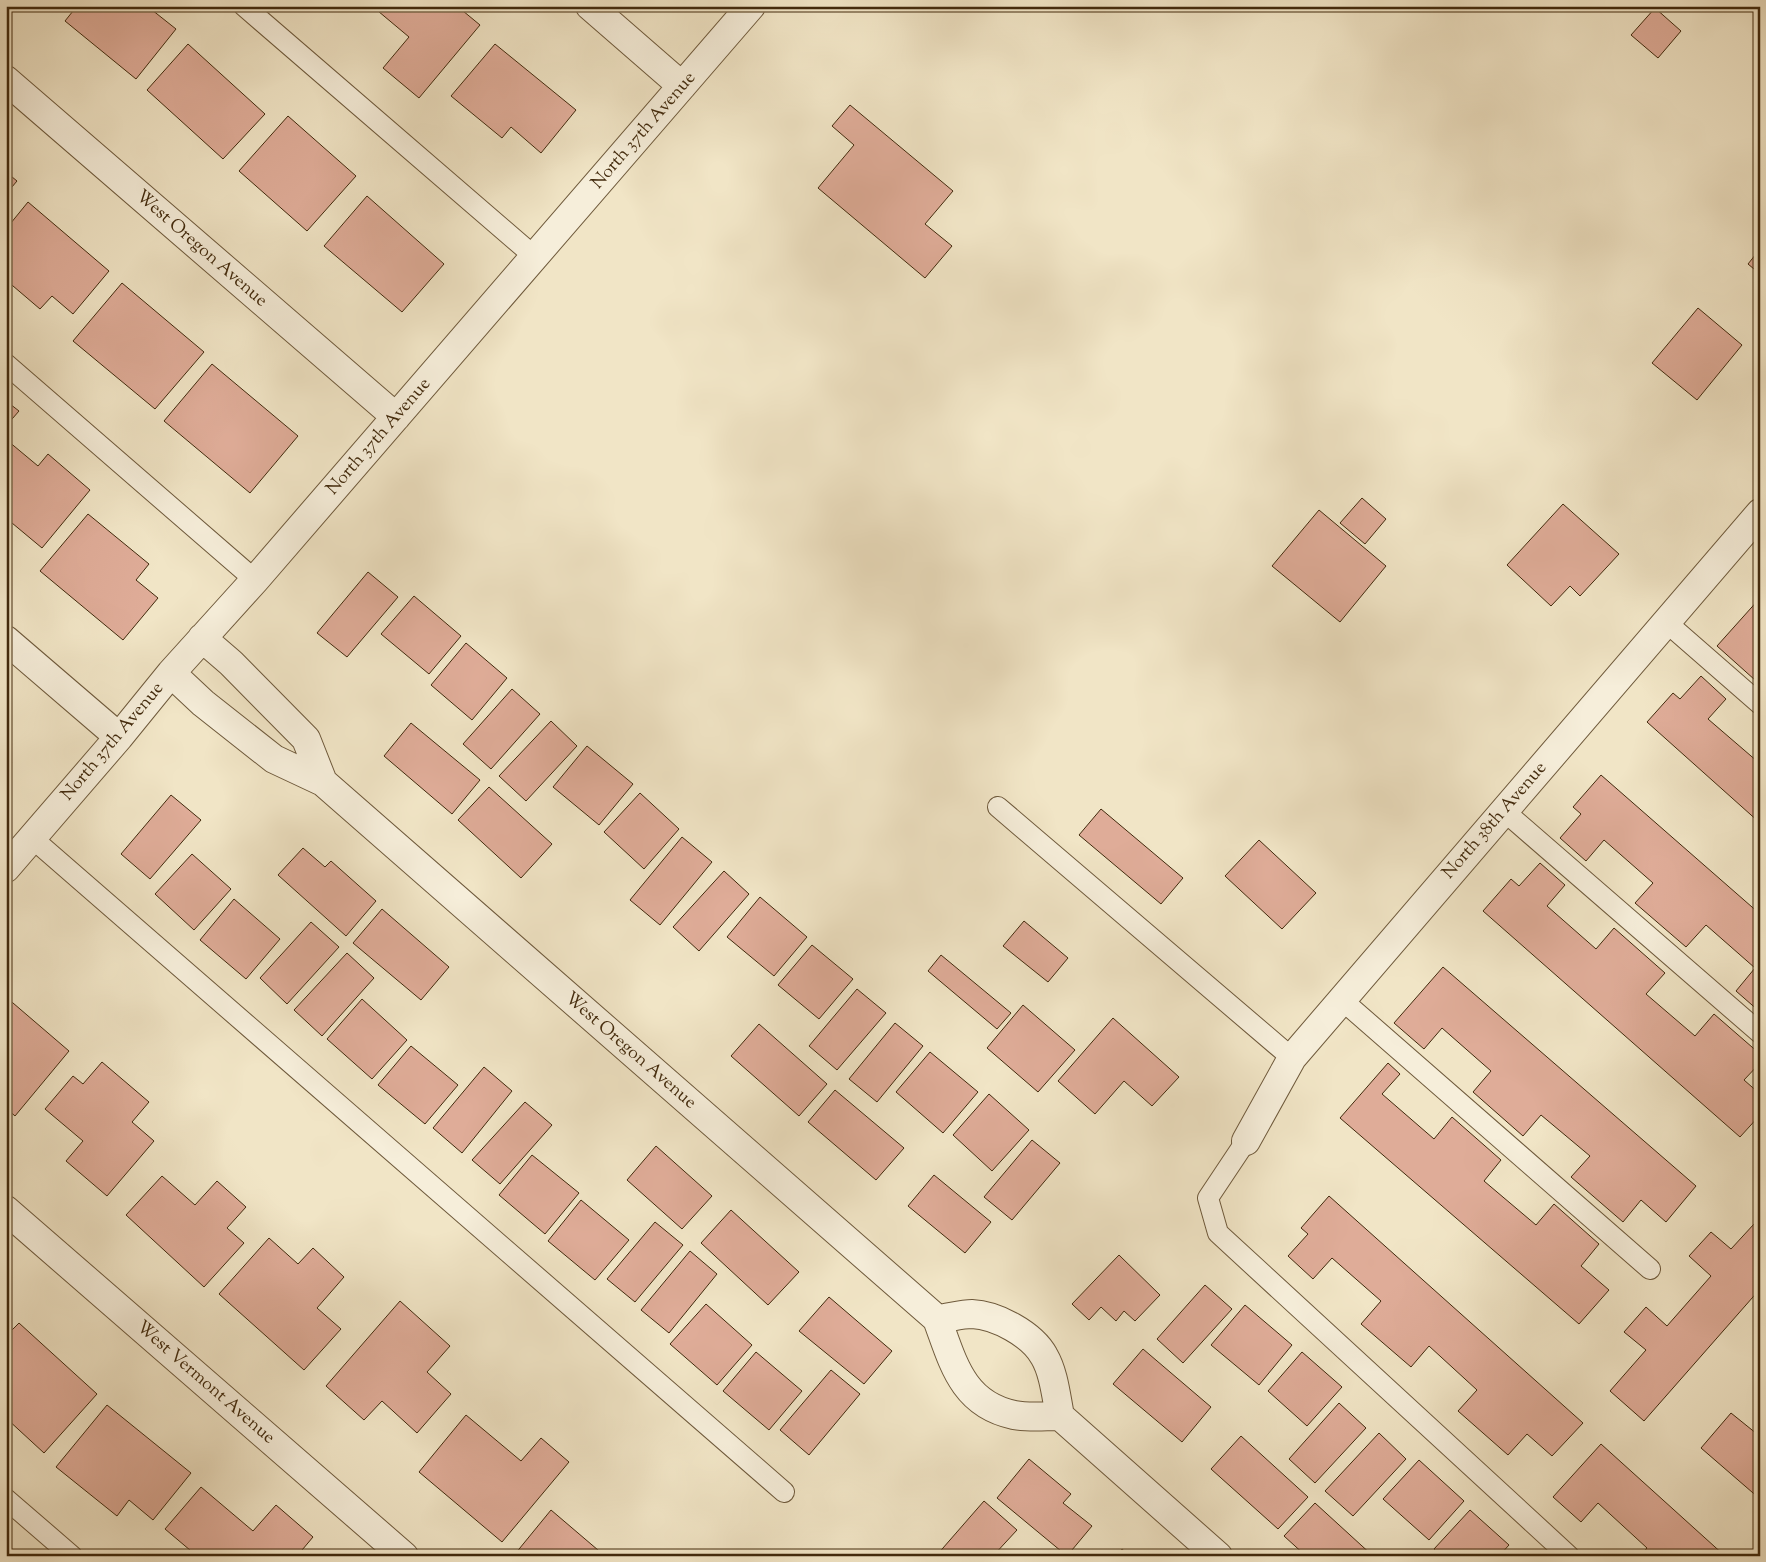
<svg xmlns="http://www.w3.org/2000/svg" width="1766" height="1562" font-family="'Sorts Mill Goudy',serif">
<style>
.building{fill:#dfac98;stroke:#422a0d}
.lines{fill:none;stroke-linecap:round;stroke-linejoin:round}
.service-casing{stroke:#6e593b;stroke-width:22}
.minor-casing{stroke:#6e593b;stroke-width:30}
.service{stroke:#f6eeda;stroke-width:20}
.minor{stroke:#f6eeda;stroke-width:28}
.labels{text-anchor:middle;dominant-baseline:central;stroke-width:4;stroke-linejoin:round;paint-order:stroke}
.street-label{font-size:18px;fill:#422a0d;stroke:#f6eeda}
</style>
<rect width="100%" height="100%" fill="#f1e5c6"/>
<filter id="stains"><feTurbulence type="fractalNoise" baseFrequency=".004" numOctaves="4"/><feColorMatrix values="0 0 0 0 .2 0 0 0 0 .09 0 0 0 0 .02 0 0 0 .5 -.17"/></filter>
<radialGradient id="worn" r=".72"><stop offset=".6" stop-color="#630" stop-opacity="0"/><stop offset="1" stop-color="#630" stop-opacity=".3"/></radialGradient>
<!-- building -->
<path class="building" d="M77 6H130L133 9 136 6H147L176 29 136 79 65 21Z
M372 6H457L480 25 419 98 383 68 409 37Z
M1655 8 1681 31 1658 58 1631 35Z
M188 44 265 114 223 159 147 90Z
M495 44 576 110 541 153 511 127 502 138 451 96Z
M850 105 953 191 925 224 952 246 925 278 818 188 854 145 832 126Z
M288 116 356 176 307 231 239 171Z
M6 172 17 181 6 194Z
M367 196 444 264 402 312 324 246Z
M28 202 109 271 73 314 52 296 40 309 6 280V229Z
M1760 249V274L1748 264Z
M122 283 204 352 155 409 73 341Z
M1698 308 1742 345 1697 400 1652 363Z
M212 364 298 436 250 493 164 421Z
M6 401 19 411 6 426Z
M8 441 38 466 48 454 90 490 42 548 6 518V443Z
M1362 498 1386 519 1365 544 1340 523Z
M1563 504 1619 554 1580 596 1570 586 1551 606 1507 565Z
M1319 510 1386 566 1340 622 1272 566Z
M88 514 149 564 136 580 158 598 123 640 40 571Z
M368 572 398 597 347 657 317 633Z
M414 596 461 636 429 674 381 634Z
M1760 598V675L1755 680 1717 646Z
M466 643 507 678 472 720 431 685Z
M1701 676 1726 699 1708 719 1758 762 1760 760V823L1647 722 1673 693 1680 699Z
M512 689 540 714 491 769 463 744Z
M551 721 577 746 526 801 499 776Z
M411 723 480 780 452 814 384 756Z
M587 746 633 784 599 825 553 787Z
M6 758 12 762 6 769Z
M1601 775 1760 914V1012L1736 991 1755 968 1706 925 1686 947 1635 903 1653 883 1604 840 1586 861 1560 838 1581 814 1573 807Z
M489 787 552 844 521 878 458 820Z
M640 793 679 829 644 869 604 832Z
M171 795 201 820 150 879 121 854Z
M1101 809 1183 878 1161 904 1079 835Z
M682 837 712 862 660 925 630 900Z
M1259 840 1316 893 1282 929 1225 876Z
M303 848 325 867 331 861 376 901 346 936 278 875Z
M192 854 231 889 194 930 155 894Z
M1540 863 1565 885 1547 906 1596 949 1614 928 1665 973 1646 994 1695 1036 1714 1014 1760 1054V1063L1744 1080 1760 1094V1115L1740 1137 1483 911 1511 879 1519 886Z
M724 871 749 894 699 951 673 927Z
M760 897 807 937 774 976 727 937Z
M234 899 280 939 246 979 200 940Z
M382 909 449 967 421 1000 353 943Z
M1024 921 1068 958 1048 982 1003 946Z
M311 922 339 947 287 1004 260 978Z
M812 945 853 979 819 1019 778 985Z
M347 953 374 978 322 1036 294 1010Z
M941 955 1011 1013 997 1029 928 971Z
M1443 967 1696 1186 1666 1222 1641 1200 1623 1222 1571 1177 1590 1156 1541 1115 1523 1136 1473 1092 1491 1071 1442 1028 1424 1049 1394 1023Z
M857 989 886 1013 837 1070 809 1046Z
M6 997 69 1051 15 1116 6 1108Z
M362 999 407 1040 372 1079 327 1039Z
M1023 1005 1075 1050 1038 1092 987 1048Z
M1113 1018 1179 1077 1152 1106 1124 1081 1095 1114 1058 1081Z
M895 1023 923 1046 877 1102 849 1079Z
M759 1024 827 1084 799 1116 731 1056Z
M411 1046 458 1085 425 1124 378 1085Z
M930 1052 978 1092 943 1133 896 1092Z
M102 1062 149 1102 132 1122 154 1141 107 1196 66 1161 83 1141 45 1109 73 1076 83 1084Z
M1388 1063 1400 1074 1382 1094 1434 1139 1452 1117 1501 1160 1484 1181 1536 1225 1554 1204 1599 1244 1581 1266 1609 1290 1579 1324 1340 1118Z
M484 1067 512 1091 462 1153 433 1128Z
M835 1090 904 1148 876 1180 808 1122Z
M989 1094 1029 1130 992 1171 953 1135Z
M525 1102 552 1125 500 1184 472 1160Z
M1032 1140 1060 1163 1012 1220 984 1197Z
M656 1146 712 1196 682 1229 627 1180Z
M532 1155 579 1193 545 1234 499 1195Z
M934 1175 991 1222 965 1253 908 1206Z
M162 1176 195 1205 217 1181 246 1207 227 1228 244 1243 204 1287 126 1215Z
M1329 1196 1583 1423 1552 1456 1527 1434 1508 1455 1458 1411 1477 1390 1429 1346 1411 1367 1361 1324 1381 1301 1332 1258 1313 1279 1288 1256 1308 1234 1301 1228Z
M581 1200 629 1240 595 1280 548 1241Z
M731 1210 799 1272 768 1305 701 1243Z
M655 1222 683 1245 635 1302 607 1279Z
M1754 1224 1760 1229V1289L1644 1421 1610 1391 1646 1350 1624 1332 1646 1307 1667 1326 1711 1276 1689 1256 1711 1232 1731 1249Z
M269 1238 298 1264 313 1248 344 1277 317 1308 341 1329 304 1370 219 1294Z
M690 1251 717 1274 669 1333 641 1310Z
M1119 1255 1160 1295 1135 1321 1124 1311 1116 1321 1101 1307 1089 1320 1072 1304Z
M1205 1285 1232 1309 1183 1363 1157 1339Z
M829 1297 892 1351 864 1384 799 1331Z
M400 1301 450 1346 427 1372 451 1394 417 1433 382 1401 364 1420 326 1386Z
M706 1304 752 1345 717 1385 670 1344Z
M1245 1305 1292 1345 1259 1385 1211 1345Z
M19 1323 97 1394 44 1453 6 1418V1336Z
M1143 1349 1211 1407 1182 1442 1113 1384Z
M756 1352 802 1391 769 1430 723 1391Z
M1302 1352 1342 1387 1307 1426 1268 1391Z
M831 1370 860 1394 809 1455 780 1430Z
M1339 1403 1366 1428 1315 1483 1289 1459Z
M107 1405 191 1473 153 1520 129 1500 117 1516 56 1467Z
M1731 1413 1757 1434 1760 1431V1499L1701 1448Z
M466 1415 521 1461 541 1438 569 1462 502 1542 419 1472Z
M1379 1433 1406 1459 1353 1516 1325 1491Z
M1241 1436 1308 1497 1278 1529 1211 1469Z
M1601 1444 1725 1556H1640L1647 1548 1598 1503 1581 1522 1553 1497Z
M1029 1459 1071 1494 1063 1503 1092 1526 1067 1556 997 1498Z
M1419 1460 1464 1501 1429 1540 1383 1499Z
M201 1487 253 1531 276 1505 313 1537 297 1556H285L279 1551 275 1556H197L165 1529Z
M984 1501 1017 1530 993 1556H936Z
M1315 1503 1373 1556H1306L1284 1536Z
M551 1510 605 1556H517L515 1554Z
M1470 1510 1509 1545 1499 1556H1441L1434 1549Z
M1122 1549 1130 1556H1116Z"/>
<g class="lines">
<defs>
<path id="service" d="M244 6 535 257
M6 364 255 580
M1666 622 1760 704
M998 807 1292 1058
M1504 811 1760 1033
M32 838 784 1492
M1342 1000 1650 1269
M1246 1141 1208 1198 1218 1233 1569 1556
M6 1499 72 1556"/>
<path id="minor" d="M590 6 682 86
M6 80 396 417
M202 638 231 663 306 739 323 782
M6 640 119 737
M171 673 203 703 274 759 323 782 937 1319C953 1362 962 1404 1014 1415 1029 1418 1045 1416 1060 1416
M6 868 119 737 171 673 255 580 751 6
M1246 1141 1292 1058 1760 513
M6 1210 404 1556
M937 1319C948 1318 961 1314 972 1314 996 1315 1032 1334 1044 1356 1054 1373 1056 1396 1060 1416L1218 1556"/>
</defs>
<!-- service casing -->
<use href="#service" class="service-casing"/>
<!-- minor casing -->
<use href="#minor" class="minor-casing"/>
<!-- service -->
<use href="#service" class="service"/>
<!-- minor -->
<use href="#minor" class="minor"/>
</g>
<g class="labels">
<!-- street labels -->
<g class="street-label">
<text transform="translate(644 131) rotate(-49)">North 37th Avenue</text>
<text transform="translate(201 249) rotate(41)">West Oregon Avenue</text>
<text transform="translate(379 437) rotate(-49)">North 37th Avenue</text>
<text transform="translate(113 742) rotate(-50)">North 37th Avenue</text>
<text transform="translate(1495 821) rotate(-49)">North 38th Avenue</text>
<text transform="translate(630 1051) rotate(41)">West Oregon Avenue</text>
<text transform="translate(205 1383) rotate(41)">West Vermont Avenue</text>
</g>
</g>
<!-- margin -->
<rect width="1766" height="1562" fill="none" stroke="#f1e5c6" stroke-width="25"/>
<rect x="8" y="8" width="1751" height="1547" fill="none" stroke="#422a0d" stroke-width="2.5"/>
<rect x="12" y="12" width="1741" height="1537" fill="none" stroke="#422a0d"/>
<rect width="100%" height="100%" filter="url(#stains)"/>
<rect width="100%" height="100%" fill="url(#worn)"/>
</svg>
